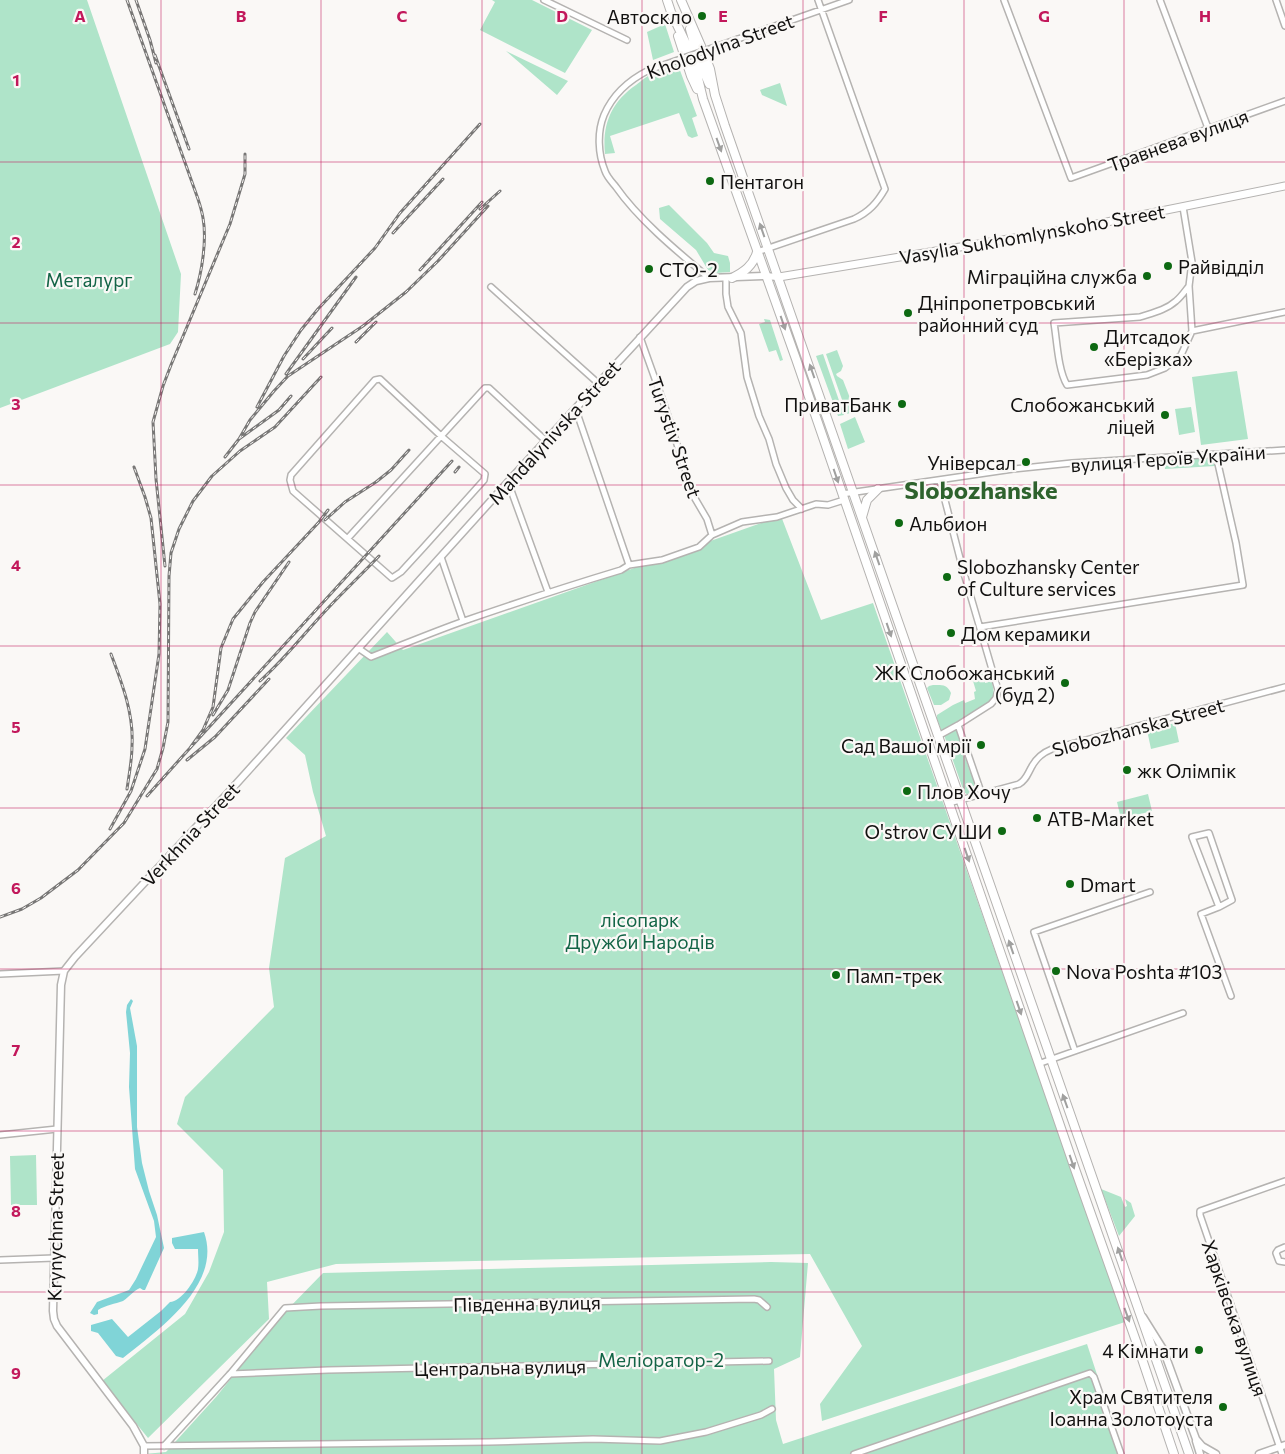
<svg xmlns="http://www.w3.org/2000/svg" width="1285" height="1454" font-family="Commissioner,sans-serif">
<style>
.green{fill:#afe4c9}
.water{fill:#80d4d7}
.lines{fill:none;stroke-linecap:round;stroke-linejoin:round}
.minor-casing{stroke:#b5b3b1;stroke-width:8}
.tertiary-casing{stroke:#b5b3b1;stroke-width:9}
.secondary-casing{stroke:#b5b3b1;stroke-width:9}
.primary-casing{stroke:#b5b3b1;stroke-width:10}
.minor{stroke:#fff;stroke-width:5}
.tertiary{stroke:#fff;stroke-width:6}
.secondary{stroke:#fff;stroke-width:7}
.primary{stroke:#fff;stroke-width:8}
.rail-casing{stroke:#787776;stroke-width:3}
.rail{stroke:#faf8f6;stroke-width:1;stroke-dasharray:4;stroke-linecap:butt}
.minor-bridge-casing{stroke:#b5b3b1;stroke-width:8;stroke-linecap:butt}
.minor-bridge{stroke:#fff;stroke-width:5}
.oneway{fill:#a0a09f}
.grid{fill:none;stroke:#c2185b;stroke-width:1;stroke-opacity:0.55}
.poi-dot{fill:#0d6912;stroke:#faf8f6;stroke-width:2}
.labels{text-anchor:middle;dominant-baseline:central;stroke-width:4.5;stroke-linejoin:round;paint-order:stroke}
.poi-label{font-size:19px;fill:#121110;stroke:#faf8f6;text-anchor:start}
.street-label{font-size:19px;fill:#121110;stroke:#faf8f6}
.park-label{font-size:19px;fill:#136446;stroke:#faf8f6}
.district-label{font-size:24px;font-weight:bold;fill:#2e622d;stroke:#faf8f6}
.grid-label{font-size:16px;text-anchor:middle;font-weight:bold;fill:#c2185b;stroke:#faf8f6;stroke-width:4.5;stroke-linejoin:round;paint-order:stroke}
</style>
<rect width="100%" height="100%" fill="#faf8f6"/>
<!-- green -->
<path class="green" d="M0 0H87L181 274 178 332 170 344 0 408Z
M492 0H532L592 30 565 73 480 30 495 2Z
M665 24 674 52 653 60 647 32Z
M506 51 568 81 557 95Z
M678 65 697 116 692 118 698 136 692 138 688 136 679 113 610 136 615 153 605 154C602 125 611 102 636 85 641 81 647 76 652 74 661 70 670 68 678 65Z
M780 83 787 106 762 95 760 90Z
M669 205 707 243 714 253 728 256 730 263V272L716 273 708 270 696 250 660 219 659 208Z
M764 319 770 320 783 360 780 361 776 350 769 352 759 324 765 322Z
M837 350 843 366 841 371 836 374 837 376 843 380 855 411 847 414 826 354Z
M823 354 844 415 838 416 816 356Z
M1237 371 1248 439 1201 445 1192 377Z
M1191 407 1195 432 1179 435 1175 409Z
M855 417 865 442 848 449 840 424Z
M1214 458 1215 466 1165 469 1164 460Z
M781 516 821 620 873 603 1125 1322 822 1421 820 1404 862 1346 810 1254 336 1264 267 1282 269 1319 148 1438 102 1381 185 1314 209 1272 224 1232 223 1170 177 1124 185 1097 274 1007 269 968 285 858 326 836 313 792 305 755 286 738 387 632 403 650Z
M982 673 985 683 992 681 994 694 991 701 943 731 941 730 937 719V715L953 705 964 700 965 703 975 699 974 692 976 691 973 681 970 682 968 677Z
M933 685C942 685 947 684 951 693L949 700 941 705H934L927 688 929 686Z
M1175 723 1179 742 1151 749 1147 730Z
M957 728 961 735 959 739 970 772 974 774 977 786 974 793 968 795 964 792 944 735 954 729Z
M1148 794 1152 811 1121 819 1117 802Z
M36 1155 37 1205H11L10 1156Z
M1101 1189 1121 1197 1125 1207 1127 1206 1125 1199 1131 1203 1135 1216 1119 1236Z
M771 1262 808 1263 800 1357 774 1369 776 1420 783 1444 1087 1344 1123 1454H144L166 1452 216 1397 284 1313 323 1273Z"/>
<!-- water -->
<path class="water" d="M131 999 133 1001 130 1008 137 1046V1127L142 1163 149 1191 157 1215 164 1248 145 1290H143L140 1288C133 1291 129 1297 123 1301 115 1304 106 1305 98 1310V1314L94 1315 90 1313 97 1302 129 1290 136 1279 156 1237 154 1221 135 1169 129 1087 130 1053 126 1012 127 1005Z
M204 1232C223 1285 158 1330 123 1358L116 1356 98 1333 91 1331V1325L112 1319 128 1337 161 1311 170 1302C181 1302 196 1280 198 1269 199 1263 198 1255 198 1249H175L172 1243V1238Z"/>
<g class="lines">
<defs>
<path id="minor" d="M544 0 627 40
M1004 0 1071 178 1285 101
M1160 0 1208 128
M1276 0 1285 26
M738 39 849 0
M649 70C629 80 613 94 604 115 597 132 598 154 605 171 607 177 612 182 616 187 639 220 678 252 709 278
M1183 207 1192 262 1189 286 1192 331 1181 355 1165 368 1147 375 1067 385C1058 370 1057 341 1054 323L1140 317C1152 313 1166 310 1176 301 1181 297 1185 291 1189 286
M757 252 854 219C869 212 877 203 885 189L818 0
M726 278V294L728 307 741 333 747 377 759 416 769 439 776 464 786 488 793 500 802 509
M491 287 599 384
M1192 331 1285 312
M640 337 664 404 686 472 690 490 707 519 712 535
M380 379 441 436 485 474 484 480 423 548 401 572 392 578 293 491 290 480 291 475 375 380Z
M576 410 629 565
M1216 455 1236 543 1243 585
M940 481 963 570 998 690 996 698 991 704 958 725 982 795
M508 482 548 592
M842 494 1013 469 1072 463 1285 450
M348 538 485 388H489L546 441
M441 557 463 621
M980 627 1243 585
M358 648 371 657C402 645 433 632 464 621 516 603 568 586 621 570L629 565 662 560 699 547 712 535 742 522 777 517 816 504 828 505 844 500
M938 736 958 725
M949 803 1019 784C1026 780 1027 775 1031 768 1036 758 1042 753 1052 749L1285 687
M1219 907 1232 900 1209 833 1192 837 1219 907 1201 914 1231 996
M0 974 64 971
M1075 1051 1034 932 1150 892
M1038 1064 1183 1013
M0 1135 57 1129
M1285 1247 1278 1250 1276 1253 1279 1261 1285 1262
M0 1260 54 1258
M230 1374 328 1370 769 1361
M144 1446 489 1442 593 1439 660 1441 706 1432 761 1415 772 1409
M164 1446 230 1374 285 1308 321 1306 754 1299 759 1300 767 1307
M854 1454 1090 1373 1094 1377 1121 1454
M1282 1454 1200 1215V1211L1285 1181"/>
<path id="tertiary" d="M1143 1317 1163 1349 1196 1439 1202 1446 1216 1454
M1196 1441 1200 1454
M144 1454V1446L133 1426 57 1326 54 1319 53 1311 61 985 64 971 75 957 228 793 508 482 687 287 696 281 709 278 763 276 779 277
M1259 1454 1285 1445"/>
<path id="secondary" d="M779 277 1087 226 1285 186"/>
<path id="primary" d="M667 0 673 18
M681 0 701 46 710 69 715 95 725 126 1189 1454
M672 14 689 50 697 74 703 99 796 359 1075 1169 1136 1341 1174 1454
M690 29C695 48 701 66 709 84
M678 36 691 76 697 89
M732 278C744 272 753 266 757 252
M862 517 867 500 878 489"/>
</defs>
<!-- minor casing -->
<use href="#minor" class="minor-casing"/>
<!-- tertiary casing -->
<use href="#tertiary" class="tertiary-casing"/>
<!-- secondary casing -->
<use href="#secondary" class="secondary-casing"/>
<!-- primary casing -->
<use href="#primary" class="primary-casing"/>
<!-- minor -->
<use href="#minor" class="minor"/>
<!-- tertiary -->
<use href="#tertiary" class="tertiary"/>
<!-- secondary -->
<use href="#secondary" class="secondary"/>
<!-- primary -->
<use href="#primary" class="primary"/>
<defs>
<path id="rail" d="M127 0 198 199C200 205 202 212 203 218 207 240 202 272 195 294
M136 0 150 40 156 63
M155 55 189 149
M480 209 500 191
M393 233 443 179
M420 270 482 202
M356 342 376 322
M303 359 332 328
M286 374 356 277
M257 407 284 356 301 330 318 309 375 248 400 213 480 124
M239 439 250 420 274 391 288 376 363 326 406 292 438 261 488 206
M225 457 239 439 279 410 291 396
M455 472 459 467
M325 520 345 502 376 482 391 470 409 450
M165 566 156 479 153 422 163 386 171 365 230 224 245 174V154
M111 654C122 683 134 714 132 746 132 760 129 775 127 789
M260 681C286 658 306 631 330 606 346 589 363 573 379 556
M213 715 228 690 250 623 255 612 289 562
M190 748 452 461
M187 760 215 737 269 679
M147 796 190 748 203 730 213 707 221 648 233 619 263 582 319 522 328 510
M110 829 131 791 145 749 159 654 160 604 151 518 145 497 134 467
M0 917 22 909 41 898 78 870 124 823 157 769 163 748 168 722 169 576 171 553 179 529 193 501 212 476 240 451 275 427 321 377"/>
</defs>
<!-- rail casing -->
<use href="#rail" class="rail-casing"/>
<!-- rail -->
<use href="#rail" class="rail"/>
<defs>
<path id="minor-bridge" d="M649 70 738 39"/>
</defs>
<!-- minor-bridge casing -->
<use href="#minor-bridge" class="minor-bridge-casing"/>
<!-- minor-bridge -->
<use href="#minor-bridge" class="minor-bridge"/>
</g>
<!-- one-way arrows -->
<defs><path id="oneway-solid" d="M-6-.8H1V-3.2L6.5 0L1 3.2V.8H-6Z" transform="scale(1.25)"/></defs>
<g class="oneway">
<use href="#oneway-solid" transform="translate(719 145) rotate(70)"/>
<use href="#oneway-solid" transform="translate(762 230) rotate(-109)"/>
<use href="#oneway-solid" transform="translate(783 323) rotate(71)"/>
<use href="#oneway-solid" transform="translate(812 371) rotate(-109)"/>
<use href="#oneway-solid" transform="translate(836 476) rotate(71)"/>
<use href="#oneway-solid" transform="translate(877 558) rotate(-109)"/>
<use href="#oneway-solid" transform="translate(889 630) rotate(71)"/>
<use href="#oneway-solid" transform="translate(967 855) rotate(71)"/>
<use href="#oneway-solid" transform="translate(1011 947) rotate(-109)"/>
<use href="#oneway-solid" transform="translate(1019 1008) rotate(71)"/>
<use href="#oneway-solid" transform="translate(1065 1101) rotate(-110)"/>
<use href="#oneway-solid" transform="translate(1072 1162) rotate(71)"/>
<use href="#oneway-solid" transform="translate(1120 1254) rotate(-109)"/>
<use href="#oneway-solid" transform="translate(1127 1315) rotate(70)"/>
</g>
<!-- grid -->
<path class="grid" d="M161 0V1454M321 0V1454M482 0V1454M642 0V1454M803 0V1454M964 0V1454M1124 0V1454M0 162H1285M0 323H1285M0 485H1285M0 646H1285M0 808H1285M0 969H1285M0 1131H1285M0 1292H1285"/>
<!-- markers -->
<g class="poi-dot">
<circle cx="702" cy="16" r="5"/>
<circle cx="710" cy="181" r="5"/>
<circle cx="1168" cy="266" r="5"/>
<circle cx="649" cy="269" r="5"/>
<circle cx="1147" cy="276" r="5"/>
<circle cx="908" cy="313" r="5"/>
<circle cx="1094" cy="347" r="5"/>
<circle cx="902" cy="404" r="5"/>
<circle cx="1165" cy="415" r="5"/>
<circle cx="1026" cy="462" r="5"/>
<circle cx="899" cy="523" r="5"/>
<circle cx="947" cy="577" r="5"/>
<circle cx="951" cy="633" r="5"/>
<circle cx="1065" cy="683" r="5"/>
<circle cx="981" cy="745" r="5"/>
<circle cx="1127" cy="770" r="5"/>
<circle cx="907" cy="791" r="5"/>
<circle cx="1037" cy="818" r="5"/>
<circle cx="1002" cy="831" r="5"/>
<circle cx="1070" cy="884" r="5"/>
<circle cx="1056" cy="971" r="5"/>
<circle cx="836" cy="975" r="5"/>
<circle cx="1199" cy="1350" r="5"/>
<circle cx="1223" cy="1407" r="5"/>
</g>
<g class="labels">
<!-- poi labels -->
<g class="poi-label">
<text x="692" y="16" text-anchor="end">Автоскло</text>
<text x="720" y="181">Пентагон</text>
<text x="1178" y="266">Райвідділ</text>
<text x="659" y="269">СТО-2</text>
<text x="1137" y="276" text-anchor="end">Міграційна служба</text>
<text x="918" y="302">Дніпропетровський<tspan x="918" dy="22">районний суд</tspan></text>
<text x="1104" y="336">Дитсадок<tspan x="1104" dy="22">«Берізка»</tspan></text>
<text x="892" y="404" text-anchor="end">ПриватБанк</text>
<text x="1155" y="404" text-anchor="end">Слобожанський<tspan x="1155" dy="22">ліцей</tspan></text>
<text x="1016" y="462" text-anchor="end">Універсал</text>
<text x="909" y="523">Альбион</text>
<text x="957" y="566">Slobozhansky Center<tspan x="957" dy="22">of Culture services</tspan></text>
<text x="961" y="633">Дом керамики</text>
<text x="1055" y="672" text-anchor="end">ЖК Слобожанський<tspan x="1055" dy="22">(буд 2)</tspan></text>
<text x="971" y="745" text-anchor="end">Сад Вашої мрії</text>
<text x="1137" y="770">жк Олімпік</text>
<text x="917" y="791">Плов Хочу</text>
<text x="1047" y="818">ATB-Market</text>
<text x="992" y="831" text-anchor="end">O'strov СУШИ</text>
<text x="1080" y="884">Dmart</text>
<text x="1066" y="971">Nova Poshta #103</text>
<text x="846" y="975">Памп-трек</text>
<text x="1189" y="1350" text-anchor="end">4 Кімнати</text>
<text x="1213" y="1396" text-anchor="end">Храм Святителя<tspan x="1213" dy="22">Іоанна Золотоуста</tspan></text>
</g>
<!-- street labels -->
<g class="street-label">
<text transform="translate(720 46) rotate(-20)">Kholodylna Street</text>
<text transform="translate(1178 140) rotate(-20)">Травнева вулиця</text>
<text transform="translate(1032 234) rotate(-10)">Vasylia Sukhomlynskoho Street</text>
<text transform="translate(554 432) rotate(-48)">Mahdalynivska Street</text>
<text transform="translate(675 437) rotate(71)">Turystiv Street</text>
<text transform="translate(1168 458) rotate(-4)">вулиця Героїв України</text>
<text transform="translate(1138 727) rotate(-15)">Slobozhanska Street</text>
<text transform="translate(190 834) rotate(-47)">Verkhnia Street</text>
<text transform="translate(55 1227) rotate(-89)">Krynychna Street</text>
<text transform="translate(527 1303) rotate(-1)">Південна вулиця</text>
<text transform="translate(1235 1318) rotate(71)">Харківська вулиця</text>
<text transform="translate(500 1367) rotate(-1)">Центральна вулиця</text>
</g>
<!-- park labels -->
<g class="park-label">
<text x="89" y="279">Металург</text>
<text x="640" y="919">лісопарк<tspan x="640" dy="22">Дружби Народів</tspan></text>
<text x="661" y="1359">Меліоратор-2</text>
</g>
<!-- district labels -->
<g class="district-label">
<text x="981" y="489">Slobozhanske</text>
</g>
</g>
<g class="grid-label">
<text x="80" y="22">A</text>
<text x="241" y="22">B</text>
<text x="402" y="22">C</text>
<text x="562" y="22">D</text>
<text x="723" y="22">E</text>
<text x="883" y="22">F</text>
<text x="1044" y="22">G</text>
<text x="1205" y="22">H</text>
<text x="16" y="86">1</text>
<text x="16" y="248">2</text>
<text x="16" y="410">3</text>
<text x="16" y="571">4</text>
<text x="16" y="733">5</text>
<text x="16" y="894">6</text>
<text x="16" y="1056">7</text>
<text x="16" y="1217">8</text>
<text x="16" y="1379">9</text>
</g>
</svg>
